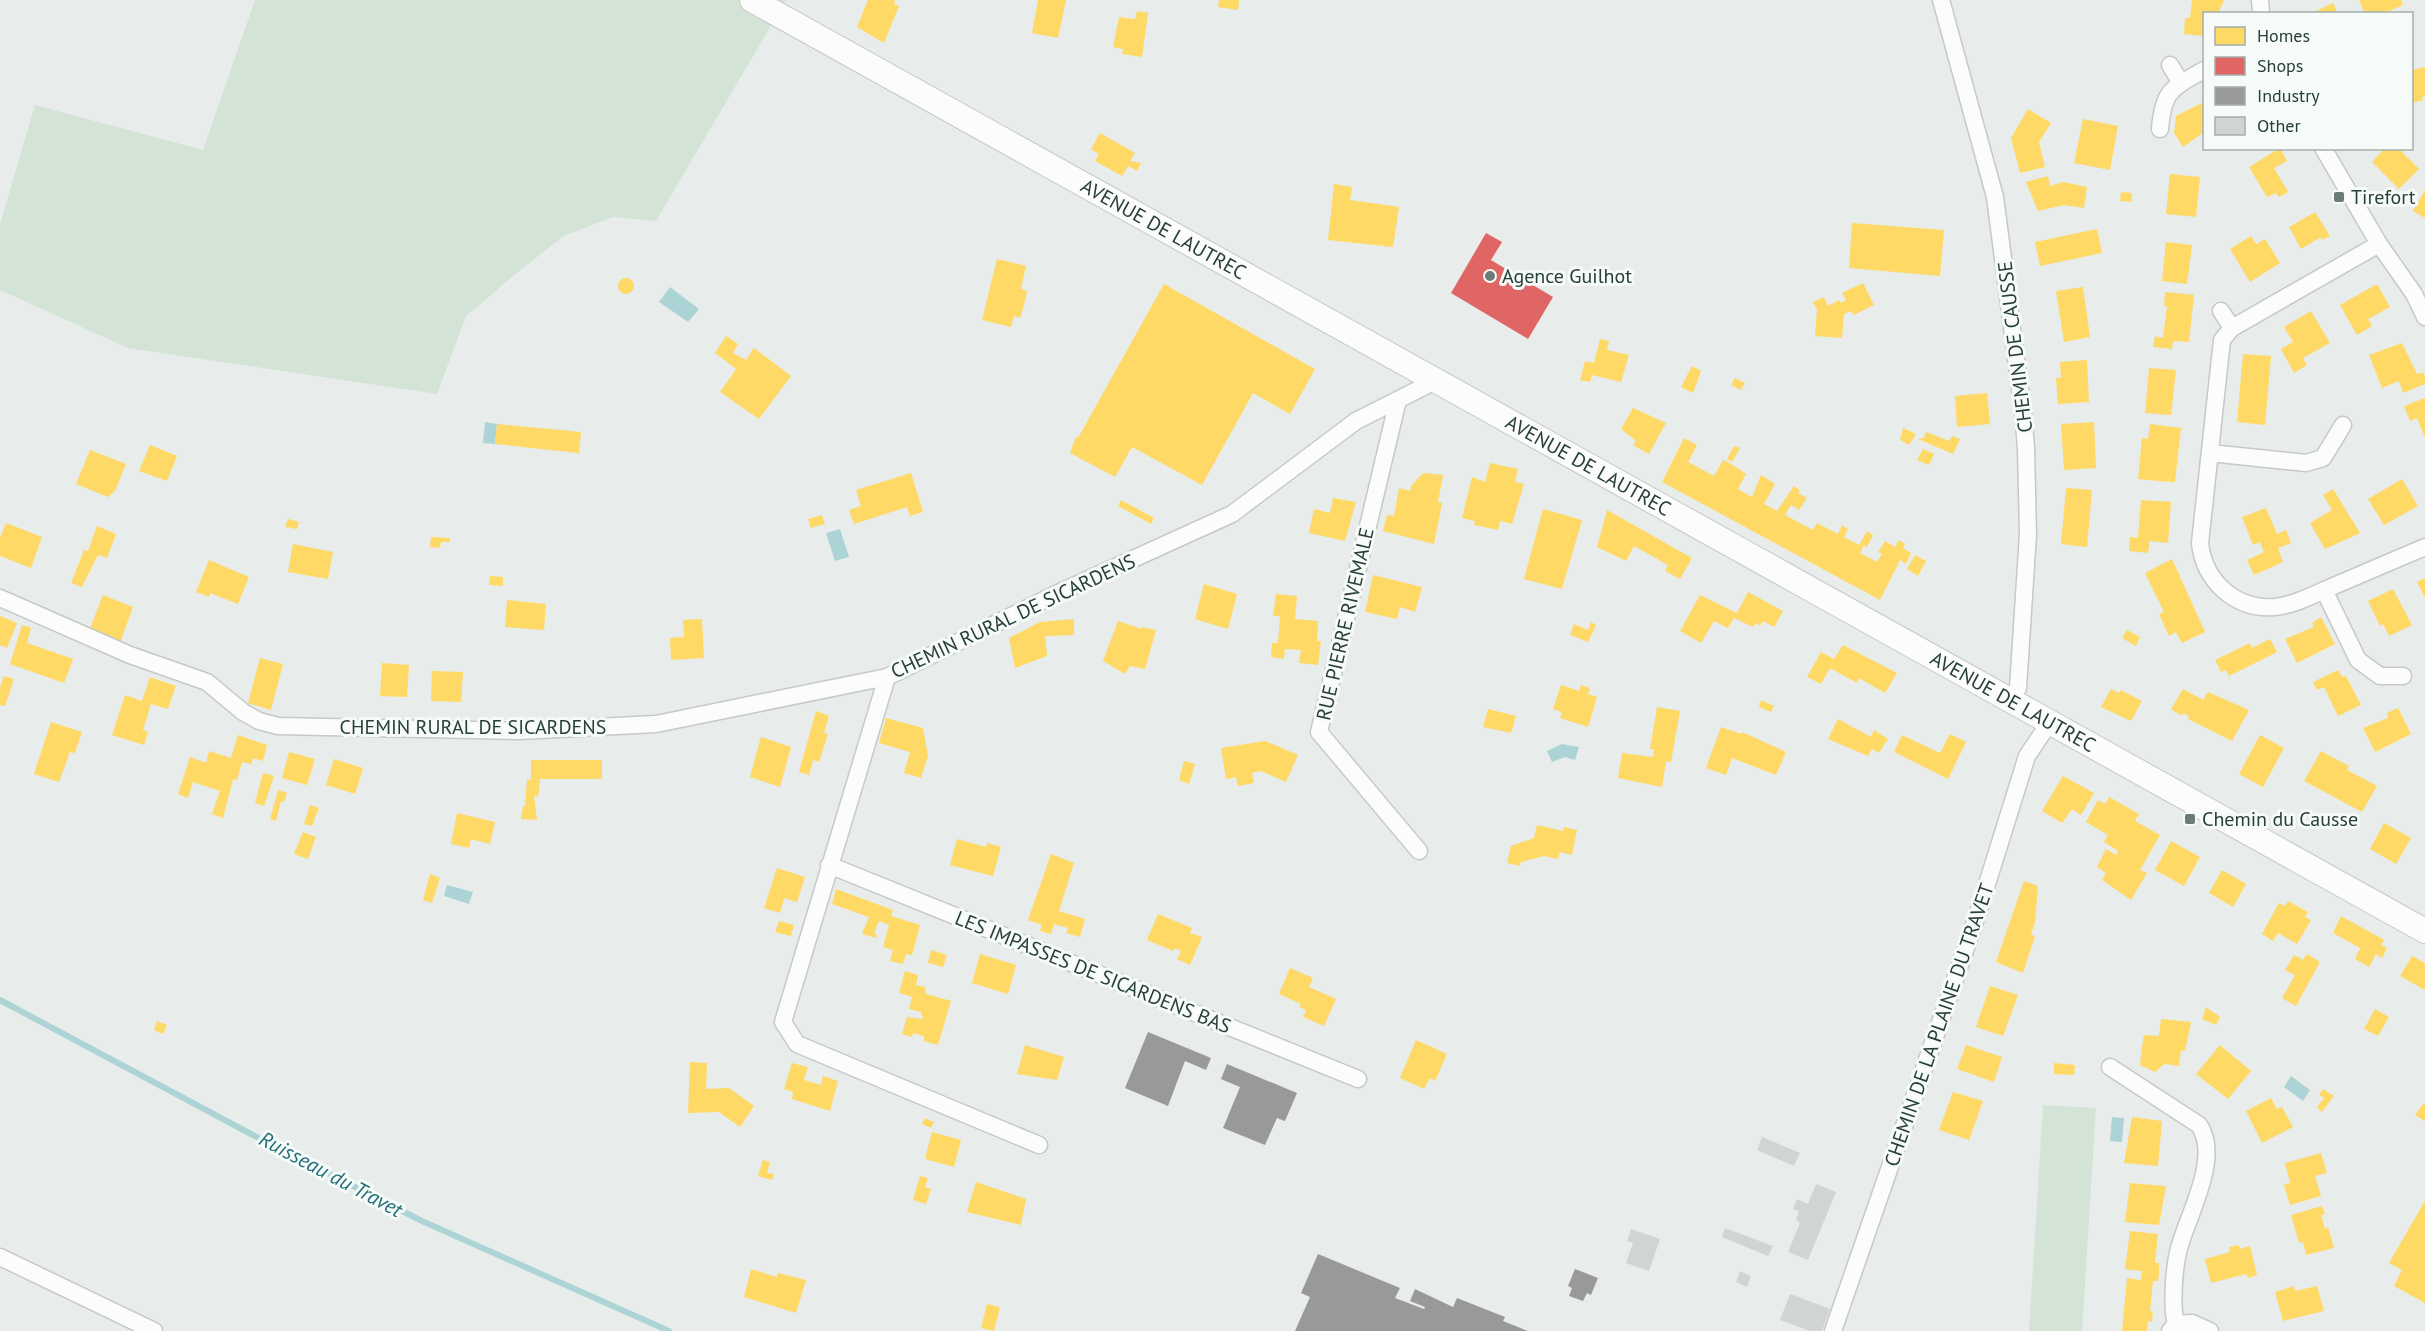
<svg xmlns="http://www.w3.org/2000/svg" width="2425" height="1331" font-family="'PT Sans',sans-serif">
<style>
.green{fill:#d3e4d7}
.water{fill:#acd4d6}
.homes{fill:#ffd966}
.shops{fill:#e06666}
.industry{fill:#999}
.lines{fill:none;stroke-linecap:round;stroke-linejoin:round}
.stream{stroke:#acd4d6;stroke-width:6}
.building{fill:#d0d5d3}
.minor-casing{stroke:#c5c9c7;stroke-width:19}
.secondary-casing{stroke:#c4c9c7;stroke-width:26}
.minor{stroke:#fcfcfc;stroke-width:16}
.secondary{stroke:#fcfcfc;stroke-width:24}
.poi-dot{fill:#6a7c76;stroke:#f6faf8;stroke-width:2}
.labels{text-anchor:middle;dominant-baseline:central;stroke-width:6;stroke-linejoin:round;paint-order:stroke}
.poi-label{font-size:20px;fill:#263f37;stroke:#f6faf8;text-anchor:start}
.street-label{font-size:20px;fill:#263f37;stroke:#f6faf8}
.water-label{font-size:21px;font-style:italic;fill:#236e78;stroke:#f6faf8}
</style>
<rect width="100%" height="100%" fill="#e8ecea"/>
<!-- green -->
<path class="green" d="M255 0H786L656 221 613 217 564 236 518 272 466 316 437 394 128 348 0 290V224L35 105 203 150Z
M2043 1105 2096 1108 2082 1331H2029Z"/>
<!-- water -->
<path class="water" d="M670 287 699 309 688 322 659 302Z
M485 422 497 424 495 444 483 443Z
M840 529 849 557 835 561 826 533Z
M1562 744 1579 747 1575 760 1565 757 1552 762 1547 751Z
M447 885 473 892 469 904 444 896Z
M2291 1076 2310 1090 2303 1101 2284 1087Z
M2112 1117 2124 1118 2122 1142 2110 1141Z"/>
<!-- homes -->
<path class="homes" d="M868 0H895L894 4 899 6 884 43 857 27Z
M1038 0H1066L1058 38 1032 33Z
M1219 0H1239L1238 10 1218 7Z
M2192 0H2224L2218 14H2204V36L2184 34 2185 18H2190Z
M2359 0H2401L2403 5 2383 14H2365Z
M2333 3 2338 14H2310Z
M1137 11 1148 13 1142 57 1122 54 1123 49 1113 47 1119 17 1135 19Z
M2425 67V96L2422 97 2423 100 2412 103V70Z
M2204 102V132L2183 147 2174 133 2176 116Z
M2028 109 2051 123 2039 142 2045 167 2020 173 2011 138Z
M2083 119 2118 126 2110 170 2074 163Z
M1100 133 1135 153 1130 161 1141 163 1137 171 1128 166 1122 176 1095 161 1099 154 1091 149Z
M2280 148 2287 161 2274 168 2288 192 2279 197 2276 193 2267 197 2249 167Z
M2385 148H2398L2419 169 2399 189 2372 162Z
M2170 174 2200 177 2196 217 2166 214Z
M2048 176 2050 186 2063 182 2087 187 2084 208 2064 205 2038 211 2026 182Z
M1334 184 1352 187 1350 200 1399 207 1393 247 1328 240Z
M2425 190V218L2413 211Z
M2121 192 2132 193 2131 202 2120 201Z
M2315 212 2330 236 2322 240 2321 237 2301 249 2289 227Z
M1852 223 1944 230 1940 276 1849 268Z
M2097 229 2102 253 2040 266 2035 242Z
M2251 236 2256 244 2265 239 2280 263 2250 282 2230 249Z
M2166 242 2192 245 2187 284 2162 281Z
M997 259 1026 266 1021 289 1027 291 1024 305 1020 318 1014 316 1011 327 982 320Z
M618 286a8 8 0 1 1 16 0a8 8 0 1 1-16 0Z
M1863 283 1874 305 1854 315 1851 311 1844 314 1842 338 1815 336 1817 310 1813 302 1824 297 1828 306 1839 300 1841 303 1846 300 1842 293Z
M1164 284 1315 369 1290 414 1253 393 1202 485 1132 447 1115 477 1070 453 1076 437 1078 438Z
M2377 284 2390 307 2368 319 2372 326 2357 335 2340 305Z
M2083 287 2090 337 2064 342 2056 291Z
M2165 292 2194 295 2189 342 2173 341 2172 349 2153 347 2155 336 2163 338 2167 306H2164Z
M2311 311 2330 343 2303 358 2307 365 2294 373 2281 349 2293 342 2284 327Z
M726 336 738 344 733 353 746 360 754 348 791 376 759 419 720 392 736 369 715 353Z
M1600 339 1609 341 1607 350 1629 355 1621 382 1592 375 1590 382 1580 380 1585 361 1594 363Z
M2402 343 2417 374 2423 372 2425 377V384L2403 393 2399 381 2382 388 2369 355Z
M2243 354 2271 356 2265 425 2237 422Z
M2087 360 2089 402 2058 404 2056 378H2061L2060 362Z
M1692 366 1701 371 1693 393 1681 387Z
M2149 368 2176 370 2171 415 2145 413Z
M1735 378 1745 383 1741 390 1731 385Z
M1987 393 1990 424 1957 427 1955 396Z
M2425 398V438L2417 418 2410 421 2404 406Z
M1633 408 1666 423 1649 454 1633 445 1636 441 1621 429Z
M2094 422 2096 468 2064 470 2061 424Z
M497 424 581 432 579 453 495 444Z
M2150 424 2181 428 2175 482H2170V473L2169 482 2138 479 2142 438 2148 439Z
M1903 428 1916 434 1909 445 1900 440Z
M1926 432 1949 441 1952 436 1960 439 1953 454 1918 439 1924 438Z
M1684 438 1697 445 1688 462 1714 476 1723 460 1733 465 1746 474 1738 489 1752 497 1761 475 1775 484 1764 504 1777 511 1794 486 1800 490 1798 493 1807 498 1799 510 1791 505 1785 515 1813 530 1817 523 1838 534 1842 525 1848 529 1844 537 1859 545 1867 531 1873 535 1867 547 1864 545 1860 553 1877 562 1882 554 1878 552 1885 541 1895 547 1899 540 1905 544 1903 548 1911 553 1906 564 1900 560 1880 600 1662 482Z
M150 445 177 456 167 481 139 471Z
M1734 446 1740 448 1732 462 1727 459Z
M1923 449 1934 454 1929 465 1917 460Z
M90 450 126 464 115 491 108 497 76 484Z
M1490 463 1518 469 1515 482 1524 484 1512 524 1500 521 1498 530 1474 525 1475 521 1462 518 1472 477 1485 482Z
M911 473 923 512 910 516 907 507 854 524 849 510 861 506 856 490Z
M1423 473 1443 475 1438 502 1442 503 1434 544 1383 531 1387 515 1394 516 1399 488 1410 491 1411 486Z
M2402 479 2418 506 2384 525 2368 499Z
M2066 488 2092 490 2087 547 2061 544Z
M2333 489 2360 533 2325 549 2310 523 2332 510 2323 495Z
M1333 498 1356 502 1345 541 1309 533 1314 509 1330 513Z
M1121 500 1154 518 1151 524 1118 506Z
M2141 500 2171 502 2168 543 2150 541 2148 553 2129 551 2130 537 2138 538Z
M2266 508 2277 534 2286 530 2291 543 2278 548 2283 562 2254 575 2247 560 2264 552 2260 542 2253 545 2242 517Z
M1543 509 1582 520 1562 589 1524 579Z
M1607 510 1692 558 1680 579 1665 571 1668 565 1634 546 1626 561 1597 547Z
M822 515 825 524 811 528 808 519Z
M288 519 299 522 297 529 285 527Z
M6 523 42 537 31 568 0 556V538Z
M97 526 116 534 107 558 98 555 82 587 71 583 84 550 88 551Z
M431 537 450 538V542H441L440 548 430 547Z
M293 544 333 552 328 579 288 572Z
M1915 555 1926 561 1918 576 1907 569Z
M2172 559 2205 632 2182 643 2176 632 2169 636 2159 614 2164 612 2145 573Z
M209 560 249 577 238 604 210 593 209 597 196 592Z
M1373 575 1422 587 1415 612 1400 607 1397 619 1365 612Z
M490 576 503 577V586L489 585Z
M2425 578V598L2417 582Z
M1204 584 1237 594 1228 629 1195 619Z
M2393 589 2412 625 2389 636 2383 624 2380 626 2368 601Z
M1748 592 1783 611 1774 627 1763 621 1760 626 1756 623 1753 627 1734 618 1728 628 1714 621 1701 643 1680 631 1700 595 1737 613Z
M1276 594 1297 596 1295 619 1318 621 1317 641H1321L1318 665 1299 663 1301 650 1285 649 1284 659 1271 657 1272 643H1278L1280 616H1273Z
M103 595 133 607 120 643 89 631Z
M507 600 546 604 544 630 505 627Z
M0 616 17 623 7 648 0 645Z
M2321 617 2335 644 2297 663 2285 639 2314 627 2312 623Z
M702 619 704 658 671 660 670 638 684 637 683 620Z
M1074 619V635L1045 636 1047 656 1015 668 1009 638 1040 622Z
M1118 621 1142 629V627L1156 630 1145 669 1130 666 1125 674 1103 661Z
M1591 622 1596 625 1588 642 1570 635 1574 624 1588 630Z
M22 625 31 628 27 643 73 659 64 683 10 664Z
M2127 630 2140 637 2136 646 2122 638Z
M2270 639 2277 652 2229 676 2226 670 2221 672 2215 660 2250 643 2252 648Z
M1843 645 1897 673 1885 693 1859 678 1857 683 1830 668 1821 684 1807 677 1821 652 1834 659Z
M260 658 283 664 271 710 248 703Z
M382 663 409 665 407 697 380 696Z
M2338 670 2342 677 2346 676 2361 705 2338 716 2324 687 2317 690 2313 682Z
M432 671 463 672 461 702 431 701Z
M4 676 14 679 5 706 0 705V687Z
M150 677 176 686 168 709 151 704 143 730 148 732 144 745 112 735 125 695 142 701Z
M1561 685 1579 691 1581 685 1590 688 1588 694 1597 697 1588 727 1560 718 1562 712 1553 709Z
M2111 689 2119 693 2121 690 2142 701 2131 721 2101 707Z
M2183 689 2203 700 2208 692 2249 710 2232 741 2188 719 2189 716 2183 713 2182 716 2171 709Z
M1761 700 1774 706 1771 712 1759 707Z
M1657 707 1680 711 1671 762 1666 761 1662 787 1618 778 1622 753 1653 757 1654 749H1650Z
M2398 708 2411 734 2375 752 2363 728 2388 718 2387 713Z
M1488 709 1516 716 1511 733 1483 727Z
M816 711 829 716 824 733 828 734 819 762 813 760 809 775 799 772Z
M886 718 923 728 928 756 921 778 904 773 910 752 879 743Z
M1838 719 1871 737 1874 730 1888 739 1879 753 1872 749 1868 756 1828 739Z
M51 722 82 732 75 753 70 752 59 782 34 774Z
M1721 727 1741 734 1742 732 1786 752 1776 775 1732 758 1726 775 1706 768Z
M1950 734 1966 742 1948 779 1894 752 1902 735 1940 753Z
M238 735 267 745 263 761 253 758 251 764 242 762 237 780 233 779 223 818 212 814 220 791 193 782 188 798 178 794 190 757 206 763 209 751 231 758Z
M2260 735 2284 748 2263 787 2239 774Z
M761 737 791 747 780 787 750 777Z
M1265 741 1298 755 1286 782 1261 771 1252 773 1254 783 1238 786 1236 777 1226 779 1221 748Z
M2321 751 2349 766 2347 770 2377 786 2362 812 2304 781Z
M289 752 315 759 307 785 282 778Z
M334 759 363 768 355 794 326 785Z
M531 760H602V779H540L538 797 534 796 537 820 521 819 523 806H525L527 779 531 780Z
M1184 761 1195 764 1189 784 1179 780Z
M263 773 274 776 264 806 255 803Z
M2063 776 2094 793 2081 815 2072 809 2062 823 2042 811Z
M278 790 287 793 284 802 281 801 276 821 270 819Z
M2109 797 2139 814 2135 821 2160 835 2140 870 2147 873 2131 900 2102 880 2106 873 2097 867 2106 849 2116 855 2118 851 2104 842 2108 835 2086 822 2098 800 2105 804Z
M310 805 319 808 312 826 304 824Z
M457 813 495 822 490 844 471 839 469 848 451 844Z
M2384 823 2411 838 2396 864 2370 849Z
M1537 825 1563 831 1564 827 1577 830 1572 855 1560 852 1558 859 1544 856 1521 862 1520 866 1507 863 1511 846 1534 838Z
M303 832 316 837 308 859 294 854Z
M957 839 986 847 987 843 1001 847 993 876 950 865Z
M2171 841 2200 857 2184 886 2155 870Z
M1051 854 1074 863 1059 911 1085 919 1080 937 1066 933 1068 928 1054 924 1051 934 1040 931 1042 925 1028 920Z
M777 868 805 877 797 902 784 898 780 913 764 908Z
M2222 870 2246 884 2233 907 2209 893Z
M430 874 440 878 432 903 423 900Z
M2024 881 2038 886 2035 922 2031 935 2035 936 2023 973 1996 962Z
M836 889 893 910 891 916 920 925 912 955 906 954 903 964 890 961 893 950 883 947 889 925 879 921 874 933 877 935 876 938 862 934 869 917 832 904Z
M2288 901 2308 912 2305 917 2311 920 2297 944 2278 933 2273 941 2262 934 2279 903 2285 906Z
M1158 914 1192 928 1190 933 1202 937 1190 965 1177 959 1181 951 1175 948 1173 951 1147 940Z
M2341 916 2384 940 2381 945 2387 948 2382 958 2376 954 2369 967 2355 959 2360 948 2333 933Z
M779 921 794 925 791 936 775 932Z
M931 950 947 955 943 967 928 963Z
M980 954 1016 965 1008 994 972 983Z
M2307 954 2320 962 2296 1006 2282 998 2295 975 2285 970 2294 955 2303 960Z
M2412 956 2425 963V990L2400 976Z
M1290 968 1313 978 1309 987 1336 999 1324 1026 1303 1017 1306 1010 1299 1007 1301 1004 1279 994Z
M905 971 918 975 916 985 925 987 926 994 951 1001 938 1045 924 1041V1036L913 1033 912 1037 902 1034 907 1017 923 1019 921 1012 909 1009 912 997 899 993Z
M1990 986 2018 995 2003 1036 1976 1027Z
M2206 1007 2220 1017 2216 1025 2202 1019Z
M2375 1009 2389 1017 2378 1036 2364 1029Z
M2161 1019 2191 1022 2185 1051 2181 1050 2179 1066 2164 1064 2155 1072 2140 1065 2142 1047 2144 1035 2159 1036Z
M157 1021 167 1025 163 1034 154 1030Z
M1416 1040 1447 1054 1435 1081 1430 1078 1424 1089 1400 1078Z
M1025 1045 1064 1057 1057 1080 1017 1074Z
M1966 1045 2002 1057 1994 1082 1957 1069Z
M2220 1045 2251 1071 2228 1099 2196 1074Z
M690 1062 707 1063 706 1089 729 1088 754 1106 740 1127 719 1112 688 1113Z
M792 1063 808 1067 804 1080 821 1085 823 1076 838 1081 830 1111 792 1099 793 1092 784 1089Z
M2054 1063 2075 1065 2074 1075 2054 1074Z
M2323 1089 2334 1096 2322 1112 2317 1107 2324 1098 2319 1095Z
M1953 1092 1983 1101 1969 1140 1939 1130Z
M2271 1098 2277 1109 2282 1107 2293 1127 2262 1143 2246 1111Z
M2423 1104 2425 1105V1121L2415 1115Z
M2132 1117 2162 1121 2158 1166 2124 1163Z
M925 1118 934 1122 931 1128 922 1124Z
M932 1132 961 1140 954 1167 925 1159Z
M2321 1153 2327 1173 2315 1176 2321 1196 2290 1205 2284 1185 2290 1183 2285 1163Z
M763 1160 770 1162 767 1173 774 1174 772 1180 758 1176Z
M920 1176 928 1178 925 1187 931 1189 926 1204 913 1200Z
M976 1182 1026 1199 1021 1225 967 1212Z
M2130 1183 2166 1186 2159 1225 2125 1222Z
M2425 1201V1303L2394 1286 2402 1270 2389 1263Z
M2322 1206 2325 1214 2321 1215 2325 1229 2328 1227 2334 1248 2306 1255 2303 1242 2299 1243 2291 1215Z
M2130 1231 2158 1234 2155 1263H2159V1273L2158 1281H2153L2150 1311H2153L2152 1322 2148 1321 2147 1331H2122L2127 1278 2141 1280 2142 1271 2125 1269Z
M2239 1245 2240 1249 2250 1246 2257 1275 2248 1278 2246 1274 2211 1283 2205 1259 2230 1252 2229 1247Z
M751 1269 777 1277 778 1273 806 1280 796 1313 744 1297Z
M2294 1286 2295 1291 2317 1286 2324 1311 2283 1321 2275 1292Z
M987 1304 1000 1307 994 1331 981 1328Z"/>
<!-- shops -->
<path class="shops" d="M1486 233 1502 242 1491 260 1553 297 1528 339 1451 293Z"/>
<!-- industry -->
<path class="industry" d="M1148 1032 1211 1058 1206 1070 1185 1061 1168 1106 1125 1088Z
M1227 1064 1297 1093 1285 1121 1277 1118 1265 1145 1223 1128 1240 1087 1221 1079Z
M1318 1254 1400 1288 1395 1298 1424 1309 1425 1307 1410 1301 1415 1289 1453 1307 1457 1298 1505 1317 1503 1321 1528 1331H1295L1310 1297 1301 1293Z
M1575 1269 1598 1278 1591 1295 1587 1293 1583 1301 1569 1296 1572 1288 1568 1286Z"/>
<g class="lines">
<!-- stream -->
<path class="stream" d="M0 1000 251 1134 422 1221 669 1331"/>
</g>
<!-- building -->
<path class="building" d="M1762 1137 1800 1153 1794 1166 1757 1150Z
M1816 1184 1836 1192 1808 1260 1788 1252 1800 1223 1796 1220 1799 1211 1793 1209 1797 1199 1808 1204Z
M1725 1228 1773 1246 1768 1256 1722 1237Z
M1631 1229 1660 1239 1649 1271 1626 1263 1633 1243 1627 1241Z
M1740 1271 1751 1276 1747 1287 1736 1282Z
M1790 1294 1830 1309 1822 1331H1810L1780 1320Z"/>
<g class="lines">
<defs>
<path id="minor" d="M1941 0 1995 197 2023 412 2026 448 2028 534 2018 688 2011 700
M2260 0 2261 14
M2170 65 2181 83
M2160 129C2163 90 2172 88 2204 70
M2323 148 2379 244 2414 294 2425 317
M2379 244 2232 328 2222 340 2200 543C2204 581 2235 610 2275 607 2295 605 2317 593 2336 585 2366 572 2395 560 2425 547
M2221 311 2232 328
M1398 400 1319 732 1419 851
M2210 453 2306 463 2323 458 2343 425
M2324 590 2358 660 2380 676H2403
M0 598 130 655 207 682 243 712 259 721 278 726 519 731 656 724 887 677 1056 594 1232 514 1356 421 1435 381
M887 677 783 1022 797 1044 1039 1145
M829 865 1358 1079
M2110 1067 2199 1125C2221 1157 2189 1213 2180 1245 2174 1264 2171 1306 2176 1324L2170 1331
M0 1257 154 1331
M2176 1324 2192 1323 2210 1331
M1833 1331 1978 913 2027 756 2050 722"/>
<g id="secondary">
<path id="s1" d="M752 0 2425 931"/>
</g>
</defs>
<!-- minor casing -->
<use href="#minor" class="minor-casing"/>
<!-- secondary casing -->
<use href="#secondary" class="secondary-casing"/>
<!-- minor -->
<use href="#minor" class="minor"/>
<!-- secondary -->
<use href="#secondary" class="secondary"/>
</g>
<!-- markers -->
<g class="poi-dot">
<rect x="2333" y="191" width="12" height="12" rx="3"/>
<circle cx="1490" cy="276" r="6"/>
<rect x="2184" y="813" width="12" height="12" rx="3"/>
</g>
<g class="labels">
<!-- poi labels -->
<g class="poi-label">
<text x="2351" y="197">Tirefort</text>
<text x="1502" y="276">Agence Guilhot</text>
<text x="2202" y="819">Chemin du Causse</text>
</g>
<!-- street labels -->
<g class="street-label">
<text stroke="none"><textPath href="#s1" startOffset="471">AVENUE DE LAUTREC</textPath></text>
<text transform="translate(2015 347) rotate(-97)">CHEMIN DE CAUSSE</text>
<text stroke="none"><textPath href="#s1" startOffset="957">AVENUE DE LAUTREC</textPath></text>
<text transform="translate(1013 616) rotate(-25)">CHEMIN RURAL DE SICARDENS</text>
<text transform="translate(1345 624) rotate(-77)">RUE PIERRE RIVEMALE</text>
<text stroke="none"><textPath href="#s1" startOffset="1443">AVENUE DE LAUTREC</textPath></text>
<text x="473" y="727">CHEMIN RURAL DE SICARDENS</text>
<text transform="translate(1093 972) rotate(22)">LES IMPASSES DE SICARDENS BAS</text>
<text transform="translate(1939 1025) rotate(-71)">CHEMIN DE LA PLAINE DU TRAVET</text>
</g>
<!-- water labels -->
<g class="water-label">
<text transform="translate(331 1174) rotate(28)">Ruisseau du Travet</text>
</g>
</g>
<!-- legend -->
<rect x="2203" y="12" width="210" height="138" fill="#f6faf8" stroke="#a3afab" stroke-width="1.5"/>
<rect x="2215" y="27" width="30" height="18" fill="#ffd966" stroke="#a3afab" stroke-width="1.5"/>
<text x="2257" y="42" font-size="18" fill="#263f37">Homes</text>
<rect x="2215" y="57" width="30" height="18" fill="#e06666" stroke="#a3afab" stroke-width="1.5"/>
<text x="2257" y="72" font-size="18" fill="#263f37">Shops</text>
<rect x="2215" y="87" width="30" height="18" fill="#999999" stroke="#a3afab" stroke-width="1.5"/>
<text x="2257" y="102" font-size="18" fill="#263f37">Industry</text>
<rect x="2215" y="117" width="30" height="18" fill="#d0d5d3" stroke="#a3afab" stroke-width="1.5"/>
<text x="2257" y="132" font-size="18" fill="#263f37">Other</text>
</svg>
